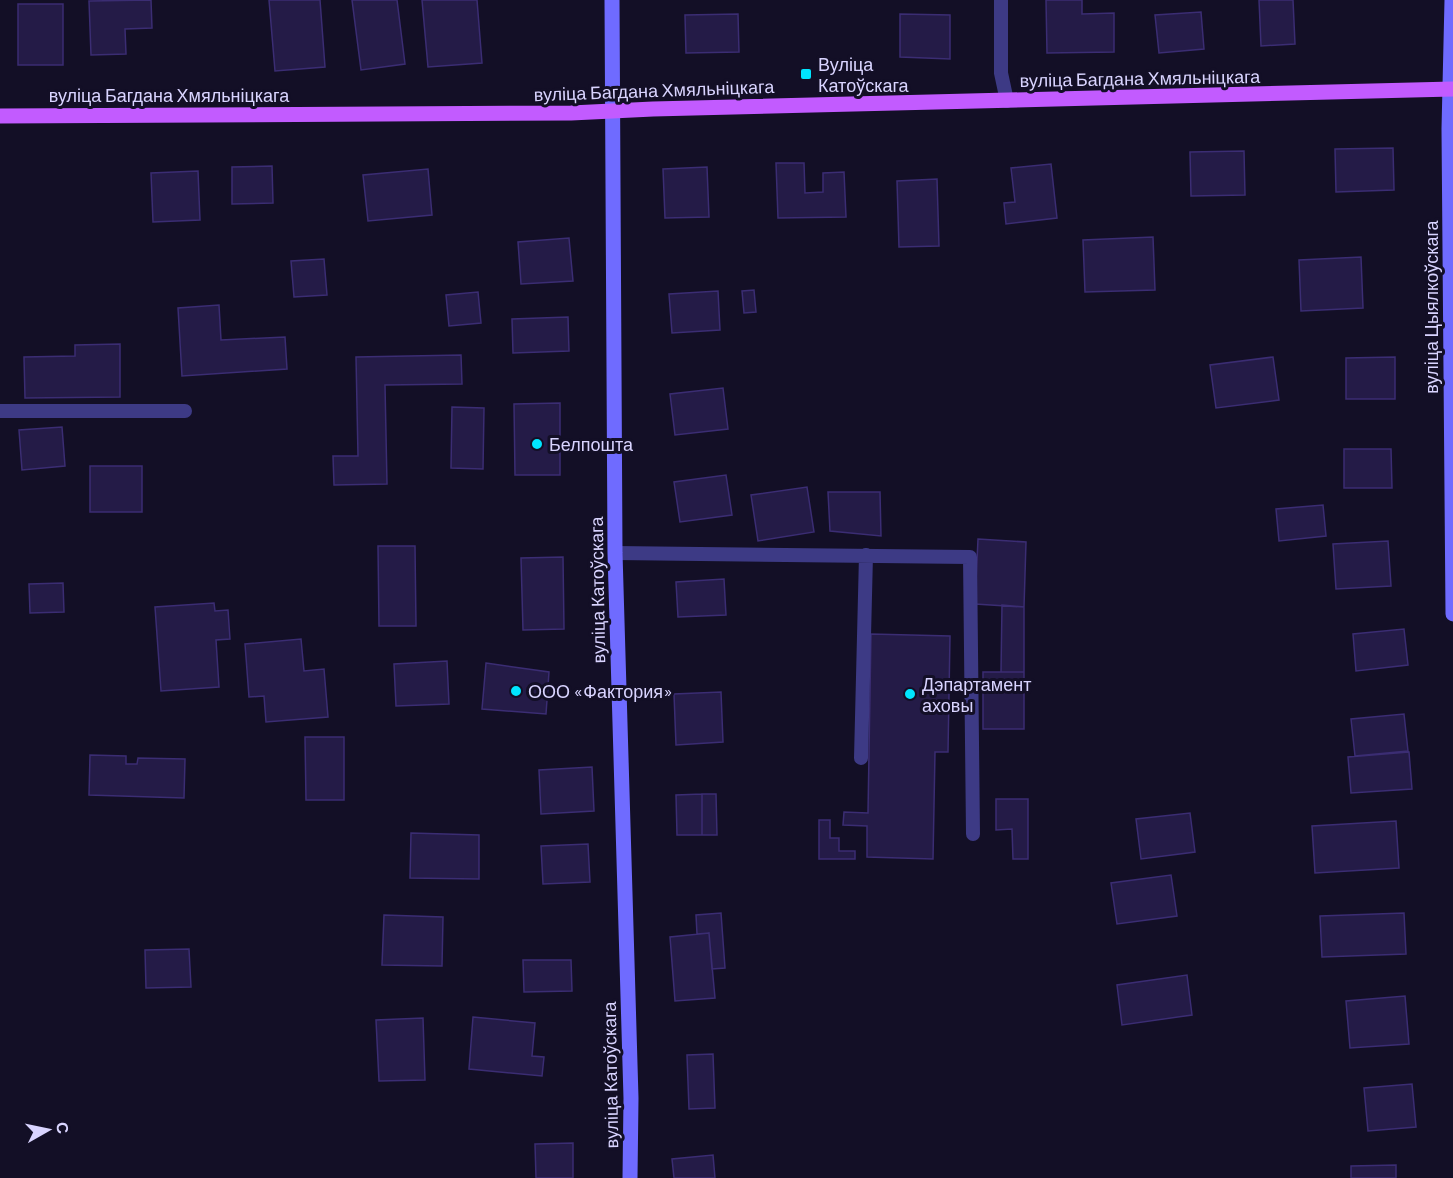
<svg xmlns="http://www.w3.org/2000/svg" width="1453" height="1178" font-family="Barlow,sans-serif">
<style>
.building{fill:#241b47;stroke:#3b2d73;stroke-width:1.5}
.lines{fill:none;stroke-linecap:round;stroke-linejoin:round}
.lane{stroke:#3d3a85;stroke-width:14}
.secondary{stroke:#6f6bff;stroke-width:15}
.primary{stroke:#c25bff;stroke-width:15}
.poi-dot{fill:#00e5ff;stroke:#130f26;stroke-width:2}
.labels{text-anchor:middle;dominant-baseline:central;stroke-width:6;stroke-linejoin:round;paint-order:stroke}
.poi-label{font-size:18px;fill:#d9d4ff;stroke:#130f26;text-anchor:start}
.street-label{font-size:18px;fill:#d9d4ff;stroke:#130f26}
</style>
<rect width="100%" height="100%" fill="#130f26"/>
<!-- building -->
<path class="building" d="M151 0 152 28 125 29 126 54 91 55 89 1Z
M269 0H320L325 67 275 71Z
M352 0H397L405 64 361 70Z
M422 0H477L482 63 428 67Z
M1046 0H1082V14L1114 13V52L1047 53Z
M1259 0H1293L1295 44 1261 46Z
M18 4H63V65H18Z
M1201 12 1204 49 1159 53 1155 15Z
M738 14 739 52 686 53 685 15Z
M900 14 950 15V59L900 57Z
M1393 148 1394 190 1336 192 1335 149Z
M1244 151 1245 195 1191 196 1190 152Z
M776 163H804L805 193 823 192V173L844 172 846 217 778 218Z
M1051 164 1057 218 1006 224 1004 203 1015 202 1011 168Z
M272 166 273 203 232 204V167Z
M707 167 709 217 665 218 663 169Z
M428 169 432 215 368 221 363 175Z
M198 171 200 220 153 222 151 173Z
M937 179 939 246 899 247 897 181Z
M1153 237 1155 290 1085 292 1083 240Z
M569 238 573 281 521 284 518 242Z
M1361 257 1363 308 1301 311 1299 260Z
M324 259 327 295 294 297 291 261Z
M754 290 756 312 744 313 742 291Z
M718 291 720 330 672 333 669 294Z
M478 292 481 323 449 326 446 295Z
M219 305 221 340 285 337 287 369 182 376 178 308Z
M568 317 569 351 513 353 512 319Z
M120 344V397L25 398 24 357 75 356V345Z
M461 355 462 384 385 385 387 484 334 485 333 456H358L356 357Z
M1273 357 1279 400 1216 408 1210 365Z
M1395 357V399H1346V358Z
M723 388 728 429 675 435 670 394Z
M560 403V475H515L514 404Z
M452 407 484 408 483 469 451 468Z
M62 427 65 466 22 470 19 430Z
M1344 449H1391L1392 488H1344Z
M90 466H142V512H90Z
M726 475 732 515 680 522 674 482Z
M807 487 814 532 758 541 751 495Z
M828 492H880L881 536 830 531Z
M1323 505 1326 536 1279 541 1276 509Z
M978 539 1026 542 1024 607 975 604Z
M1388 541 1391 586 1336 589 1333 544Z
M378 546H415L416 626H379Z
M563 557 564 629 523 630 521 558Z
M724 579 726 615 678 617 676 582Z
M63 583 64 612 30 613 29 584Z
M214 603 215 611 228 610 230 639 216 640 219 687 161 691 155 607Z
M1002 605 1024 607V672H1001Z
M1404 629 1408 665 1356 671 1353 634Z
M871 634 950 636 948 752H935L933 859 867 857V826L843 825 844 812 868 813Z
M301 639 304 671 324 669 328 717 266 722 264 696 249 697 245 644Z
M447 661 449 704 396 706 394 664Z
M486 663 549 672 546 714 482 709Z
M983 672H1024V729H983Z
M721 692 723 742 676 745 674 694Z
M1404 714 1408 751 1355 756 1351 719Z
M305 737H344V800H306Z
M1409 752 1412 789 1351 793 1348 757Z
M90 755 126 756V764H137L138 758 185 759 184 798 89 795Z
M592 767 594 811 541 814 539 770Z
M702 794V835H677L676 795Z
M702 794H716L717 835H702Z
M996 799H1028V859H1013L1012 829 996 830Z
M1190 813 1195 852 1141 859 1136 819Z
M819 820H830V838H839V851H855V859H819Z
M1396 821 1399 868 1315 873 1312 826Z
M411 833 479 835V879L410 878Z
M588 844 590 882 543 884 541 846Z
M1171 875 1177 916 1117 924 1111 883Z
M721 913 725 968 712 969 709 933 697 934 696 915Z
M1404 913 1406 954 1322 957 1320 916Z
M384 915 443 917 442 966 382 965Z
M709 933 715 998 675 1001 670 937Z
M189 949 191 987 146 988 145 950Z
M523 960H571L572 991 524 992Z
M1187 975 1192 1015 1122 1025 1117 985Z
M1405 996 1409 1044 1350 1048 1346 1001Z
M473 1017 535 1023 532 1056 544 1057 542 1076 469 1069Z
M423 1018 425 1080 379 1081 376 1020Z
M713 1054 715 1108 689 1109 687 1055Z
M1412 1084 1416 1127 1368 1131 1364 1088Z
M573 1143V1178H536L535 1144Z
M713 1155 715 1178H674L672 1159Z
M1396 1165V1178H1351V1166Z"/>
<g class="lines">
<!-- lane -->
<path class="lane" d="M1001 0V73L1007 101
M0 411H185
M615 553 970 557 973 834
M861 758 866 555"/>
<!-- secondary -->
<path class="secondary" d="M612 0 615 553 631 1098 630 1178
M1452 0 1449 129 1453 614"/>
<!-- primary -->
<path class="primary" d="M0 116 571 113 653 109 1453 89"/>
</g>
<!-- markers -->
<g class="poi-dot">
<rect x="800" y="68" width="12" height="12" rx="3"/>
<circle cx="537" cy="444" r="6"/>
<circle cx="516" cy="691" r="6"/>
<circle cx="910" cy="694" r="6"/>
</g>
<g class="labels">
<!-- poi labels -->
<g class="poi-label">
<text x="818" y="64">Вуліца<tspan x="818" dy="21">Катоўскага</tspan></text>
<text x="549" y="444">Белпошта</text>
<text x="922" y="684">Дэпартамент<tspan x="922" dy="21">аховы</tspan></text>
<text x="528" y="691">ООО «Фактория»</text>
</g>
<!-- street labels -->
<g class="street-label">
<text transform="translate(1140 78) rotate(-1)">вуліца Багдана Хмяльніцкага</text>
<text transform="translate(654 90) rotate(-2)">вуліца Багдана Хмяльніцкага</text>
<text x="169" y="95">вуліца Багдана Хмяльніцкага</text>
<text transform="translate(1431 307) rotate(-90)">вуліца Цыялкоўскага</text>
<text transform="translate(597 590) rotate(-91)">вуліца Катоўскага</text>
<text transform="translate(610 1075) rotate(-91)">вуліца Катоўскага</text>
</g>
</g>
<!-- north arrow -->
<g transform="translate(48 1130) rotate(81)" stroke="#130f26" stroke-width="4.5" paint-order="stroke">
<path d="M0-4.5L10 22L0 15L-10 22Z" fill="#d9d4ff"/>
<text y="-9" font-size="16" font-weight="bold" text-anchor="middle" fill="#d9d4ff">С</text>
</g>
</svg>
